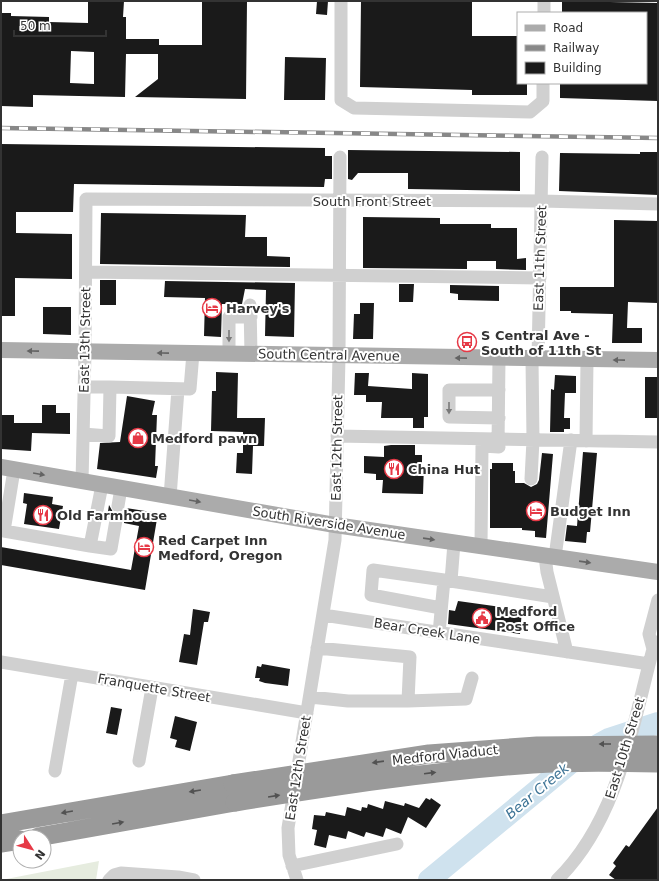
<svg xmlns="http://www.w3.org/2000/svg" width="659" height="881" font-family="'DejaVu Sans',sans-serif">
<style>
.green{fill:#e6ecdf}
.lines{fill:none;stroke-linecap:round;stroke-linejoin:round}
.river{stroke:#cfe2ee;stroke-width:22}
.building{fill:#1a1a1a;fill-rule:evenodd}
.minor{stroke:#d0d0d0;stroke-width:13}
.major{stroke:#ababab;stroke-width:16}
.highway{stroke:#9a9a9a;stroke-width:19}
.rail-casing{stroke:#888;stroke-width:4.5}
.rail{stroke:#fff;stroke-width:3;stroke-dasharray:9;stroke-linecap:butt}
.highway-bridge{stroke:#9a9a9a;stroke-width:19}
.oneway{fill:#7a7a7a}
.oneway2{fill:#636363}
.oneway3{fill:#525252}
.labels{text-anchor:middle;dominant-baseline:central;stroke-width:4;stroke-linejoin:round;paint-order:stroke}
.street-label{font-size:13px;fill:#333;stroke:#fff}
.poi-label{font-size:13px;font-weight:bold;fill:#333;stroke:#fff;text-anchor:start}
.water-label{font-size:14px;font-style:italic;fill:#3f7597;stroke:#fff}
</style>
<rect width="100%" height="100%" fill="#fff"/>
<!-- green -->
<path class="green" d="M99 861 96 880H1Z"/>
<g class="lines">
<!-- river -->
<path class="river" d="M429 880 580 755 609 739 658 723"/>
</g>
<!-- building -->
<path class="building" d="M88 1H124L123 17H126V39H159V45H202V1H247L246 99 135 97 158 79V54H126L125 97 33 95V107L1 106V13H11V16L49 17V22L88 23ZM71 51 94 52V84L70 83Z
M317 1H328L327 15 316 14Z
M361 1H472V36H518V83H527V95H472V90L360 87Z
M562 1 658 3V101L560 98V83H646V13H562Z
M285 57 326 58 325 100H284Z
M1 144 325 148V156H332V179H325L324 187 74 184 73 212H16V233L72 234V279L15 278V316H1Z
M348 150 520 152V191L408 189V173H358L352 180 348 179Z
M640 152H658V195L559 191 560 153 640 154Z
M101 213 246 215 245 237H267V256L290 257V267L100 264Z
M363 217 440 218V224H491V228H517V259L526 258V270L496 269V261H467V269L363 268Z
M614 220 658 221V303L628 302 627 328H642V343H612L613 314 571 313V311H560V287H614Z
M100 280H116V305H100Z
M165 281 295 283 294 337 265 336 266 290 245 289 242 304H222L221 337 204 336 205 298 164 297Z
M399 284H414L413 302H399Z
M450 285 499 286V301L458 300V294L450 293Z
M360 303H374L373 339H353L354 314H360Z
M43 307H71V335L43 334Z
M216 372 238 373 237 418H265L264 446H253L252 474 236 473 237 453H243V432L211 431 212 391H216Z
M355 373H369L368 386 412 389V373L428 374V417H424V428H413V418H381L382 402H366V395H354Z
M555 375 576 376V393H565L564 418H570V429H564V432H550L551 389 554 390Z
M645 377H658V418H645Z
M127 396 155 401 152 415H157L155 466H158L156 478 97 469 100 443 120 442Z
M42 405H56V413H70V434L32 433 31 451 1 449V415H14V423H42Z
M391 445H415V455H422V465H424L423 494 382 493 383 480H376V474L364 473V456L384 457V446Z
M583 452 597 453 590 532H587L586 543 565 541 567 525 577 526Z
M542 453 553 454 546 538 535 537V531L522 530V528H490V469H492V463H513V471H515V483H524L531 487 537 484 539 480Z
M24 493 53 497 52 504 63 506 59 529 24 524 27 504 23 503Z
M109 505 113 512 108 518H107Z
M126 508 158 513 145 590 1 565V547L131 570 139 526 124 523V518L121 514Z
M458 601 522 610 520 634 448 624 449 610 455 611Z
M193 609 210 612 208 622H204L197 665 179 662 184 634 190 635Z
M262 664 290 669 288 686 265 683 259 681 260 678H255L257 666 261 667Z
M111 707 122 709 117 735 106 733Z
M175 716 197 722 190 751 175 747 177 740 170 738Z
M426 798 430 800 431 798 441 805 426 828 408 817 401 834 386 828 383 837 366 832 364 837 348 831 346 839 329 835 326 848 314 845 317 830 312 829 314 815 325 816 326 812 345 816 347 807 361 811 362 807 367 808 368 804 383 809 385 801 404 806 405 803 419 808Z
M658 807V880H616L609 875 616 866 613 863 626 845 629 847Z"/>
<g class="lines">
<!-- minor -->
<path class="minor" d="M341 1V100L354 108 530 112 543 101V83
M544 13V1
M86 272 540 278
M250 305 251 354
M229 354V317H251
M538 359 542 157
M84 387H110
M499 390H449V417L499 418
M83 434 109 436 110 387 190 389 193 353
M337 436 658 442
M586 441 587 360
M498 446 499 358
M14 470 4 531 90 546 102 485
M531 479 533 440 532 359
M82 482 85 352 86 199 542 201 658 204
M170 497 178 389
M118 506 121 488
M90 546 111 549 116 520
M481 546 482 446 499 447
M545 556 547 572 567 652
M555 557 571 440
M451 581 454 543
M441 608 371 595 373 570 444 580
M323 615 649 664
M439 633 444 580 553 597
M317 648 410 657 408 701 466 699 472 678
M653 649 649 634 658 600
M1 662 307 713
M310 697 348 701H408
M139 761 152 688
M55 771 72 674
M292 866 397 844
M109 880 114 875 121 873 178 877 194 880
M297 880 289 855 288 828 335 540 339 356 340 157
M557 880C618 820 632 728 653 649L658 642"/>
<!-- major -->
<path class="major" d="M1 350 658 360
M1 467 335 525 658 572"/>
<!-- highway -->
<path class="highway" d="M1 824 233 784
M38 837 235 802
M1 843 20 840"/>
<defs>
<path id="rail" d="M1 128 658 138"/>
</defs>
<!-- rail casing -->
<use href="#rail" class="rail-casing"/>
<!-- rail -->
<use href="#rail" class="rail"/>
<!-- highway-bridge -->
<path class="highway-bridge" d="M233 784 429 754 537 746 658 745
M235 802C334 786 433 771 533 764 575 761 617 762 658 763"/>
</g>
<!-- one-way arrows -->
<defs><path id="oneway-solid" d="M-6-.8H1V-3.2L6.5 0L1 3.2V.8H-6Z"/></defs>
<g class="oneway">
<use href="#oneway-solid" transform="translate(229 336) rotate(90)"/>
<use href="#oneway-solid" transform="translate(449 408) rotate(90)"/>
</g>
<g class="oneway2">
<use href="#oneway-solid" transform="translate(33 351) rotate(-179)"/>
<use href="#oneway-solid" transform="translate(163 353) rotate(-179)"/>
<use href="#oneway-solid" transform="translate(461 358) rotate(-179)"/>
<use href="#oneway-solid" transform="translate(619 360) rotate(-179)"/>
<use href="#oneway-solid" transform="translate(39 474) rotate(10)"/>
<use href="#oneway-solid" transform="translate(195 501) rotate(10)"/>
<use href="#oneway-solid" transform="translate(429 539) rotate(8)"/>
<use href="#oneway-solid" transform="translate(585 562) rotate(8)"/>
</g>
<g class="oneway3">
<use href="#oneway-solid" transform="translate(605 744) rotate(-180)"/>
<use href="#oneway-solid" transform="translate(378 762) rotate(172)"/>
<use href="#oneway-solid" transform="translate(430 773) rotate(-7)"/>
<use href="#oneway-solid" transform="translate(195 791) rotate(171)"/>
<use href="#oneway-solid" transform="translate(274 796) rotate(-9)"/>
<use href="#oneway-solid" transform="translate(67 812) rotate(170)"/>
<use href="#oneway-solid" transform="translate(118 823) rotate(-10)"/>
</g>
<!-- icons -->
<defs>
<symbol id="hotel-ring" viewBox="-11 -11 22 22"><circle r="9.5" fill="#fff" stroke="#e63946" stroke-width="1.5"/><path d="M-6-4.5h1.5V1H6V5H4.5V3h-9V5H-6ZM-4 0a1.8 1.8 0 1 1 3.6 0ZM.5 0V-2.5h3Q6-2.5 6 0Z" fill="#e63946"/></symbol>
<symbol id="bus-ring" viewBox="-11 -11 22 22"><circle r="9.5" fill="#fff" stroke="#e63946" stroke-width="1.5"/><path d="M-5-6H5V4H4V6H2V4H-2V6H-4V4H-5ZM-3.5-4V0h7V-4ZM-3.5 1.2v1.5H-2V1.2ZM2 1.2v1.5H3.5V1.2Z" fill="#e63946"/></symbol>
<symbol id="shop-ring" viewBox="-11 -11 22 22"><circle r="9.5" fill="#fff" stroke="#e63946" stroke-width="1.5"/><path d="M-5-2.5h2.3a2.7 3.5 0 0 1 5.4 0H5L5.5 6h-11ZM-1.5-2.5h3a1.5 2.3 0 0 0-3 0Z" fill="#e63946"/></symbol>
<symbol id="restaurant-ring" viewBox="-11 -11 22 22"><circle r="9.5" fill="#fff" stroke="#e63946" stroke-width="1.5"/><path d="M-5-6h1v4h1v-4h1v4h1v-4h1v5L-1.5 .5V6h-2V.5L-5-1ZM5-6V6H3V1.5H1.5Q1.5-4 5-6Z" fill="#e63946"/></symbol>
<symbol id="civic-ring" viewBox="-11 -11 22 22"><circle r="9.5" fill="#fff" stroke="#e63946" stroke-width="1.5"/><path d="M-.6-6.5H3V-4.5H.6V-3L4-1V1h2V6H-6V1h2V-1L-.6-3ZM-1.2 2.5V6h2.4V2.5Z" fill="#e63946"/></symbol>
</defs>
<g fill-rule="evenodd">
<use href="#hotel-ring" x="201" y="297" width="22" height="22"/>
<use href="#bus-ring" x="456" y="331" width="22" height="22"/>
<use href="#shop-ring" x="127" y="427" width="22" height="22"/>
<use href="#restaurant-ring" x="383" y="458" width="22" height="22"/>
<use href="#hotel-ring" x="525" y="500" width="22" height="22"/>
<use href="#restaurant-ring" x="32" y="504" width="22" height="22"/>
<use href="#hotel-ring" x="133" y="536" width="22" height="22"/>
<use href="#civic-ring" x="471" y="607" width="22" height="22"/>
</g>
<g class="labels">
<!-- street labels -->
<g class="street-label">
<text x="372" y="201">South Front Street</text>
<text transform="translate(540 258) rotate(-88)">East 11th Street</text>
<text transform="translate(85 340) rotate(-89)">East 13th Street</text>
<text transform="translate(329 355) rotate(1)">South Central Avenue</text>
<text transform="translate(337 448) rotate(-89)">East 12th Street</text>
<text transform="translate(329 523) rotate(9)">South Riverside Avenue</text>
<text transform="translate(427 631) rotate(9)">Bear Creek Lane</text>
<text transform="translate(154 688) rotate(10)">Franquette Street</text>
<text transform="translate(625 748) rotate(-73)">East 10th Street</text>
<text transform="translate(445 755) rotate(-6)">Medford Viaduct</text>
<text transform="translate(298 768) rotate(-81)">East 12th Street</text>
</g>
<!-- poi labels -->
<g class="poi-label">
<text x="226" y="308">Harvey's</text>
<text x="481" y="335">S Central Ave -<tspan x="481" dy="15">South of 11th St</tspan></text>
<text x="152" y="438">Medford pawn</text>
<text x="408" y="469">China Hut</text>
<text x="550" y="511">Budget Inn</text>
<text x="57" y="515">Old Farmhouse</text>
<text x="158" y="540">Red Carpet Inn<tspan x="158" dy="15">Medford, Oregon</tspan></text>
<text x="496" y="611">Medford<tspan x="496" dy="15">Post Office</tspan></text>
</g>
<!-- water labels -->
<g class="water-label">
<text transform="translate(537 791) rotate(-40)">Bear Creek</text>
</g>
</g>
<!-- border -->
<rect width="659" height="881" fill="none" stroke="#333333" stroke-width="4"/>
<!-- legend -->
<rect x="517" y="12" width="130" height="72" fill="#ffffff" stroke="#adadad"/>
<rect x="525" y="25" width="20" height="6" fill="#ababab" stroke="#adadad"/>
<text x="553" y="32" font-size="12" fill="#333333">Road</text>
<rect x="525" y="45" width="20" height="6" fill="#888888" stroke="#adadad"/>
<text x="553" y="52" font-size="12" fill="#333333">Railway</text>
<rect x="525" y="62" width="20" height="12" fill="#1a1a1a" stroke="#adadad"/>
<text x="553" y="72" font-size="12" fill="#333333">Building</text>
<!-- north arrow -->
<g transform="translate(32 849) rotate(126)"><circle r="19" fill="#ffffff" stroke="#adadad"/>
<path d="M0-3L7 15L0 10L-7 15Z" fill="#e63946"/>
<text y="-6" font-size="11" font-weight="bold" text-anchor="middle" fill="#333333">N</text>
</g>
<!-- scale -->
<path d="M14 30v6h92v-6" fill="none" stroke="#333333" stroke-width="2"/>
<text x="20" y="30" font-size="12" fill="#333333" stroke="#ffffff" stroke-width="3" paint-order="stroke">50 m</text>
</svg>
